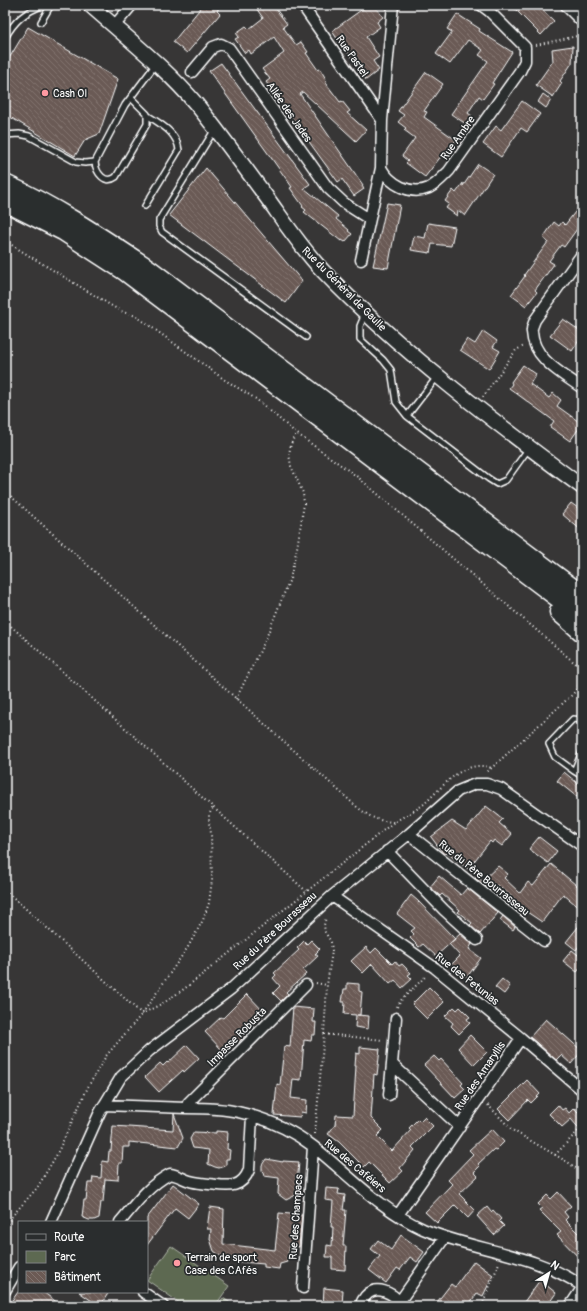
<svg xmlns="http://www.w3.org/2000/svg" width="587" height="1311" font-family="Pangolin,sans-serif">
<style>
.park{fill:#5d6951;stroke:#aeb4a8}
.building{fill:url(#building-back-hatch);stroke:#fff}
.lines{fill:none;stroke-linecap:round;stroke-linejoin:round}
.lane-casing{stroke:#fff;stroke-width:8}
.street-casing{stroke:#fff;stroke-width:13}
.secondary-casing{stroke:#fff;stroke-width:17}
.highway-casing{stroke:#fff;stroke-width:21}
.path{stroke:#fff;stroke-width:2;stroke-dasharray:1 3;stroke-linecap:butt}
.lane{stroke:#2a2d2e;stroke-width:5}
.street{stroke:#2a2d2e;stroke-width:10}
.secondary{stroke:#2a2d2e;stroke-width:14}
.highway{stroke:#2a2d2e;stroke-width:18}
.poi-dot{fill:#ff9aa2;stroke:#2a2d2e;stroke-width:1.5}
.labels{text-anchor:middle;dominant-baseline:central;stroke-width:3.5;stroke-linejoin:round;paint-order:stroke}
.street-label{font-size:11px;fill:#fff;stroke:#2a2d2e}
.poi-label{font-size:11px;fill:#fff;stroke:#2a2d2e;text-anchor:start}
</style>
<defs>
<pattern id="building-back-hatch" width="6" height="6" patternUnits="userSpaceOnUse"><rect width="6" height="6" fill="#6b5a54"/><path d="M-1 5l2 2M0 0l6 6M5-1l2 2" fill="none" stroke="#81736e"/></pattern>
</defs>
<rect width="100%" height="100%" fill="#373636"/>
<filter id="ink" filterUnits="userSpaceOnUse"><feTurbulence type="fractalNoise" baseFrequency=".025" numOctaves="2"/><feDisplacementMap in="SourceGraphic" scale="8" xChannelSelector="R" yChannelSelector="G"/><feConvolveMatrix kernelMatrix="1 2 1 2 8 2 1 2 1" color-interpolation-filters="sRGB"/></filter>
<g filter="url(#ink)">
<!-- park -->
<path class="park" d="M171 1246 229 1286 215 1306H184L147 1280Z
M223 1298 235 1306H217Z"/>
<!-- building -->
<path class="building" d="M203 5H221L217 11 220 14 187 53 173 42Z
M254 5H273L287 24 283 27 296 45 301 42 308 52 306 53 318 70 320 69 326 79 325 80 328 86 340 102 342 101 350 111 347 113 366 130 356 141 303 92 300 94 363 185 362 186 364 189 354 196 342 179 338 182 266 82 270 79 262 69 284 53 274 37 251 54 249 50 245 53 235 39 239 37 236 33 246 26 249 29 263 18Z
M368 5H374L383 17 377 22 380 27 366 37 379 57 373 61 379 70 366 80 345 48 344 49 332 31Z
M511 5H537L554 21 541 35Z
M457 14 480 29 479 31 512 52 492 83 494 84 483 99 479 96 468 113 472 116 466 124 451 114 488 61 479 55 483 50 468 40 450 64 436 54 452 32 447 29Z
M28 27 118 79 99 134 85 140 75 156 5 114V65Z
M573 46 572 63 560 81 562 83 553 97 536 85 553 61 552 49Z
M221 63 310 184 304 188 338 216 336 219 349 230 348 231 352 234 345 242 342 240 341 241 304 212 306 210 302 207 303 206 290 188 292 187 209 71Z
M426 72 443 84 424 111 427 112 424 117 456 140 445 156 442 155 425 177 406 163 408 161 402 156 415 138 404 130 406 128 398 122 404 115 398 111Z
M543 94 551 100 546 108 538 102Z
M522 101 540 114 527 132 521 128 501 157 483 144 496 126 501 130Z
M478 164 493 174 465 216 458 210 457 216 446 208 449 204 445 201 453 190 456 193 463 183V186Z
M206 168 302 281 286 303 169 215Z
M387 203 400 205 388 268 373 266Z
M582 203V222L564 247 561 245 549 261 554 264 535 290 537 292 526 306 511 295 525 276 524 275 548 242 543 238 554 222 559 226 562 222 565 225Z
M428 223 455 227 451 246 432 244 430 253 411 250 414 236 425 238Z
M563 319 582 332V336L572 351 550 335Z
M483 331 497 341 493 347 500 351 489 369 460 350 467 339 475 344Z
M523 365 536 374 530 384 549 398 553 393 561 400 557 406 582 424 570 441 550 427 554 421 509 388 512 384 511 382Z
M571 503 582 511V531L562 514Z
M564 772 582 787V801L557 781Z
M486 806 503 819 499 823 512 834 502 846 494 840 492 843 490 841 468 869 447 853 445 854 443 853 431 837 452 821 466 830Z
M539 837 557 851 548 863 529 849Z
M551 864 582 890V910L563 894 542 922 527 912 523 916 510 906 515 900 497 885 492 891 475 878 477 876 482 881 498 866 508 874 504 878 520 893 528 882 533 886Z
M439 876 461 895 467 888 498 913 480 934 470 925 472 923 458 912 460 910 442 894 440 896 430 887Z
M411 895 418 901 455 939 436 956 423 944 419 947 410 938 414 934 411 931 415 928 397 914Z
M503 916 515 927 513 930 500 920Z
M582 922V942L576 950 566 942Z
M460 934 472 944 469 949 481 958 467 977 451 965 460 956 449 944Z
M311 940 320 949 315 954 318 956 303 970 306 974 286 992 288 994 281 1001 273 993 280 986 273 978 276 975 274 973 299 950 297 948 304 941 307 944Z
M366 947 371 953 376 948 392 964 395 961 399 966 402 964 411 973 408 975 412 979 402 988 395 980 390 984 372 964 363 973 351 961Z
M572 950 582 958V966L577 972 563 961Z
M502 979 510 986 504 994 495 987Z
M347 983 359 984V991L362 992 360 1015H357L369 1016 368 1029 355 1027 356 1015 344 1014 345 1002H342L344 989H347Z
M429 987 444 1002 427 1019 412 1004Z
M247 994 265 1013 246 1032 247 1034 238 1043 234 1038 222 1050 205 1032 221 1017 223 1018Z
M293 1007 314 1009 313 1022H316L315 1035H312L311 1041 304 1040 301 1080 293 1079 291 1098 307 1100 306 1113 301 1112 300 1117 274 1115 277 1084 280 1085 284 1046 290 1047Z
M454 1007 457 1010 460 1007 470 1017 467 1019 470 1023 459 1034 451 1026 453 1023 445 1016Z
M546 1019 582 1051 571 1064 561 1055 556 1060 530 1037Z
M470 1035 487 1052 474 1065 458 1048Z
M187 1045 199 1058 184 1072 183 1070 159 1092 145 1077 160 1063 163 1066 167 1062 168 1063Z
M360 1047 380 1049 377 1075 374 1074 371 1118 383 1130 377 1136 392 1151 411 1130 409 1128 418 1119 420 1121 424 1117 433 1126 412 1147 415 1150 400 1168 403 1171 390 1183 369 1162 364 1167 339 1142 328 1134 335 1125 336 1115 353 1116 356 1066H355L356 1053 360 1054Z
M434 1056 439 1061 441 1059 463 1083 461 1085 465 1089 455 1098 424 1065Z
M527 1080 540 1094 531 1103 528 1100 509 1120 498 1109Z
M558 1105 562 1110 565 1108 569 1113 574 1108 582 1116V1132L571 1119 562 1127 549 1114Z
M174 1114 183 1138 178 1147 129 1142V1147H123L122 1163H119L118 1180 105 1179 103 1202H101L99 1218 94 1220H89L82 1217 84 1200H86L88 1183H92L93 1177 101 1178 102 1161 108 1162 109 1151H111L113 1126 173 1130Z
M492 1129 504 1142 496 1150 494 1149 478 1164 480 1166 474 1172 478 1176 459 1194 475 1210 468 1218 455 1205 437 1223 425 1212 452 1184 448 1180 473 1154 469 1150Z
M216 1131 228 1132 227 1149 230 1150 229 1159H226V1166L219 1168 215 1167 208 1164 209 1150 193 1148 190 1139 194 1132 216 1133Z
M266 1159 283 1162V1161L299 1162 296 1195 286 1200 278 1194 279 1178 264 1176 262 1170V1165Z
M173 1184 199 1204 188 1218 175 1208 147 1245V1218Z
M326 1188 339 1189 338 1194 345 1195 343 1210H346L343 1246H346L345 1270 332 1269V1257H326L327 1245 332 1246 333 1227H331L333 1201 325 1200Z
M558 1192 571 1206 564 1212 568 1217 565 1220 582 1237V1261L557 1235 561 1232 539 1210 542 1208 538 1204 547 1195 551 1199Z
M210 1207 224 1209 223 1244 275 1250 279 1213 302 1215 299 1247 290 1246 287 1262 280 1264 279 1269 264 1267V1264L231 1261V1258L222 1257 214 1251 210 1239 211 1229H207Z
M487 1207 491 1212 493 1210 501 1219 499 1221 504 1226 494 1235 477 1216Z
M401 1235 424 1252 417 1262 410 1257 400 1270 397 1268 386 1283 369 1270 380 1256 371 1249 378 1240 391 1250Z
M474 1261 493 1275 483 1296 477 1293 468 1306H434L451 1284 455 1287Z
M540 1280 556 1293 547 1306H521Z
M324 1288 343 1290 342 1306H323Z
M18 1292H43L62 1306H8Z
M79 1292H109L100 1306H88L92 1301Z"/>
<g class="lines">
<defs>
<path id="lane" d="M41 22 51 5
M5 38C15 20 25 12 44 5
M131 98 147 114V124L116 177C105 185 96 173 95 162L125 105 156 64
M215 129 159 220V226L162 232 306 337
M5 135 19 134 29 136 76 162 85 163 95 162
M145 206 179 150C177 132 160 124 147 115
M365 314 360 326V339L383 360 391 370 396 402 407 416 489 479 497 484 506 480 529 448
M407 416 437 377
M582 752 574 771 582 776
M574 771 555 757 549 744 573 719 582 720"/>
<path id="street" d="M302 5 382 120
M114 26 132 5
M192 72 213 47 221 44 229 48 328 188 344 203 369 219
M381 168C390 184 410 196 429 188 437 184 443 177 449 171L520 71 525 61V47L489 11 481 5
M582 254 535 320C534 323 531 328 532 332 533 359 563 374 582 388
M361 260 381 168 382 120 393 5
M409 834 544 941
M387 851 444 910 477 940
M332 896 435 968 521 1038 582 1090
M396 1018 392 1064 460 1127
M389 1095 392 1064
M104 1105C132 1106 159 1107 186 1108 203 1108 221 1108 238 1112 265 1118 292 1130 314 1147 349 1175 381 1210 423 1229 475 1251 535 1253 582 1286
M187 1108 188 1103 306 985
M398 1215 521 1038
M51 1222 100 1112 121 1077 149 1051 231 989 332 896 409 834 458 791 475 784H487L501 789 582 846
M120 1222C135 1204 149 1185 170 1174 178 1175 183 1179 190 1181 196 1183 203 1183 209 1184 227 1186 241 1190 249 1170L252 1116
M303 1288 313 1147
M5 1291 19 1267
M143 1292 163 1306
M400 1301 445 1237
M360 1306C366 1290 377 1286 392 1295 397 1299 400 1300 403 1306
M570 1306 582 1288"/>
<path id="secondary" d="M90 5C126 37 166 68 197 105 222 136 246 169 270 202 287 226 303 250 323 271 401 352 492 420 582 487
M568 5 582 19"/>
<path id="highway" d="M5 184C56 207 102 238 149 269L582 595
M5 202 63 231 126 272 582 616
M559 612 582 632"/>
</defs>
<!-- lane casing -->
<use href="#lane" class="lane-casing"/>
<!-- street casing -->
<use href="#street" class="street-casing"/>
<!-- secondary casing -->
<use href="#secondary" class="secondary-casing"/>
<!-- highway casing -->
<use href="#highway" class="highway-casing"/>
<!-- path -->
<path class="path" d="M536 45 582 35
M5 241 112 306 123 312 136 316 225 380 256 399 296 433 359 478 576 664C583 676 582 684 572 695L486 773
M483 397 516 350 524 346
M5 491 357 807C370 817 377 821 394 822
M5 621 55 665 306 891
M236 699 264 643 290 579 297 548 304 504 303 493 291 466 289 454 291 444 296 433
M5 890 142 1014 165 1002 184 989 394 822C404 816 415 811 424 804 443 787 463 758 492 768
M316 983 327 985
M397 1007 402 999 426 976
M324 1034 383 1040
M488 1105 512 1130 569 1163 582 1173
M315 1134 324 1034 327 985 332 951 331 942 325 932 324 925 326 917
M555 1155 582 1127
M5 1227 13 1215 37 1188 56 1156 88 1087 106 1056 142 1014 188 947 203 920 209 903 212 880 211 833 209 823V815L213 807
M482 1306 499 1263"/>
<!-- lane -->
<use href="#lane" class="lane"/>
<!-- street -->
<use href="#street" class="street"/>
<!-- secondary -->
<use href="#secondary" class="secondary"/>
<!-- highway -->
<use href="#highway" class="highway"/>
</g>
</g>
<!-- markers -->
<g class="poi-dot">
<circle cx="45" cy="93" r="4"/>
<circle cx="177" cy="1263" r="4"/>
</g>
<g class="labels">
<!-- street labels -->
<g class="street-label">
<text transform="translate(352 56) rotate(55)">Rue Pastel</text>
<text transform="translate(289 112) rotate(55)">Allée des Jades</text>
<text transform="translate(458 138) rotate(-55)">Rue Ambre</text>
<text transform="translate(344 289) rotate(45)">Rue du Général de Gaulle</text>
<text transform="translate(484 878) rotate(39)">Rue du Père Bourrasseau</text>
<text transform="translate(275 931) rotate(-43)">Rue du Père Bourasseau</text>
<text transform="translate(467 979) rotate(38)">Rue des Petunias</text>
<text transform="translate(237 1037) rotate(-45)">Impasse Robusta</text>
<text transform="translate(480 1076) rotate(-56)">Rue des Amaryllis</text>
<text transform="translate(355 1166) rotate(40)">Rue des Caféiers</text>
<text transform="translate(296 1217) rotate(-86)">Rue des Champacs</text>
</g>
<!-- poi labels -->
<g class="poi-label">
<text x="53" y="93">Cash OI</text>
<text x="185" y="1257">Terrain de sport<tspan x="185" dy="13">Case des CAfés</tspan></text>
</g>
</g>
<!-- margin -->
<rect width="587" height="1311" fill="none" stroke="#2a2d2e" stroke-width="20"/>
<rect x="10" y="10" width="567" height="1291" fill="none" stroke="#fff" stroke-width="1.5" filter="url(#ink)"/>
<!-- legend -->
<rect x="18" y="1221" width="130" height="72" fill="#2a2d2e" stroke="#7f8182"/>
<rect x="26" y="1234" width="20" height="6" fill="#2a2d2e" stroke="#7f8182"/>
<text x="54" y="1241" font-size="12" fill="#ffffff">Route</text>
<rect x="26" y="1251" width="20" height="12" fill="#5d6951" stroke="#7f8182"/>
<text x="54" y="1261" font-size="12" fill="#ffffff">Parc</text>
<rect x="26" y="1271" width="20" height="12" fill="url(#building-back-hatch)" stroke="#7f8182"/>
<text x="54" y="1281" font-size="12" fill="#ffffff">Bâtiment</text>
<!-- north arrow -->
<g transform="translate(549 1273) rotate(37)" stroke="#2a2d2e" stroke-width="3" paint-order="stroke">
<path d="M0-3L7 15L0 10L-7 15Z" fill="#ffffff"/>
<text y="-6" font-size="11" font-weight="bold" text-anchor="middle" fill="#ffffff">N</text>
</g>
</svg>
